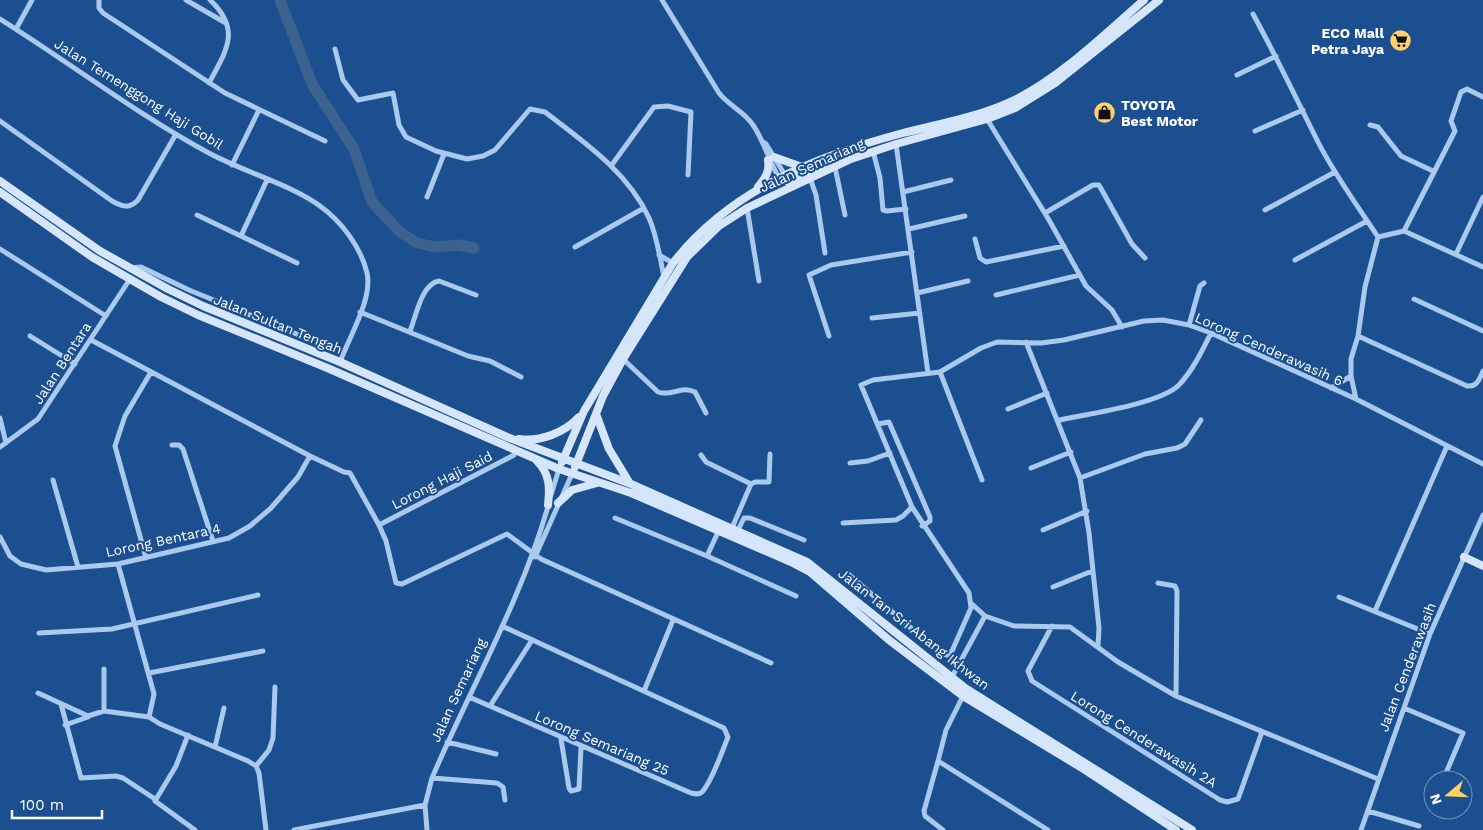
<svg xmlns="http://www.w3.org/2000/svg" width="1483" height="830" font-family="'Work Sans',sans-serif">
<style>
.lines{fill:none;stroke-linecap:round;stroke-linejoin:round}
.river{stroke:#3c6290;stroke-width:11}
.street{stroke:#a9c9ee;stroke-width:5}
.secondary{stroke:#d6e6fa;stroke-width:8}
.labels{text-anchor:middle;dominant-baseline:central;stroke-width:4;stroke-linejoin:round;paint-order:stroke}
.poi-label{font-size:14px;font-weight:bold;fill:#fff;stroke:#1b4f8f;text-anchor:end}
.street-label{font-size:14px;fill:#fff;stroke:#1b4f8f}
</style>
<rect width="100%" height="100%" fill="#1b4f8f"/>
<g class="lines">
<!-- river -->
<path class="river" d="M280 0 312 84 354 149 372 202 400 232 417 243 435 247 459 245 474 248"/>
<!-- street -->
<path class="street" d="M99 0V8L103 13 225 93 325 141
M186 0 224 22
M662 0 719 93C729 106 744 111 753 125 764 141 769 161 779 178
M1253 14C1276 56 1296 98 1317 140 1334 174 1357 205 1378 237L1365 287 1358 336 1351 359V376L1356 399
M0 19C69 62 135 113 207 152 241 171 290 184 320 206 341 221 361 247 367 273 373 299 349 337 340 362
M16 29 32 0
M335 49 343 80 358 100 393 93 399 125 406 137 436 151 467 159 483 156 495 150 530 109 545 112C584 142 628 172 649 218 657 236 660 258 664 277
M1237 75 1276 56
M209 83C226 51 242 30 210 0
M987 119 1049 220 1086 286 1112 310 1122 327
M0 121 112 201C123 207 129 209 138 200L176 134
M1370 125 1378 127 1401 156 1433 171
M1255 131 1303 110
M762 141 766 144 785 175
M896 144 928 373
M873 151 880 178 883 210 887 211 906 209
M232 165 259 110
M611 166 654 107 668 106 691 112 688 175
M835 167 845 215
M810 178 816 195 825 253
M903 192 951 180
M427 197 444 154
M747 208 759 281
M1265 210 1335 172
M1045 213 1093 185H1099L1132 244 1145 258
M197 215 297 263
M909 229 965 216
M1404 231 1455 131 1451 121 1461 92 1467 89 1483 97
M241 236 267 180
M1378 237 1404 231 1483 267
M975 239 980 258 986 262 1064 246
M575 247 644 208
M0 249 106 316
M1456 254 1483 197
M659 255 673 263
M1295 260 1367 221
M131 268 141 267 189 290 343 353
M917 293 968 281
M996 295 1080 275
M1414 299 1483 331
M360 312 468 356 490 361 521 377
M872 318 920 313
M1189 325 1200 286 1204 283
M410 331C416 317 421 284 439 281L476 295
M30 336 75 364
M829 336 809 275 831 265 912 252
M1358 336 1467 386C1477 387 1479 380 1483 371
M91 340 310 456 344 472 350 473 379 525 386 541 396 583 402 584 507 534 541 559 771 663
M1026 342 1080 478 1089 533 1099 628 1098 646
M623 359 658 392C672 397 681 385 695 392L706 413
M940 372 982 480
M1331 388 1351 376
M1008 409 1047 393
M0 418 6 443
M1059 420C1087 414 1160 404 1179 385 1193 370 1202 351 1211 333
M878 424 889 422 930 517V521L922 526
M172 445H179L183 449 213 541
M0 447 38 419 130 279
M701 455 706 462 751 484 732 528
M850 463 868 461 890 453
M1031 468 1071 452
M1080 478 1145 454 1177 448 1185 444 1201 420
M53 480 78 567
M751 484 755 482H769L770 454
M551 495 559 469
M615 518 707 556 796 596
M843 523 896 520 903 516 912 507
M379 525 514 455
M738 530 744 518H750L804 540
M1043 530 1087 511
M0 537 10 556 21 564 46 570 118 564 229 538 250 526 271 508 298 477 310 456
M707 556 719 530
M535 557 572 474
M146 558 115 446 125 416 151 372
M118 564 154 694 149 717 160 724 248 761 256 766 259 773 266 830
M847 573 941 654 947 655 952 651 971 608 969 593 912 507 861 385 873 380 940 372 981 348 997 342 1041 343 1064 340 1144 321 1163 320 1189 325 1211 333 1356 399 1483 464
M1158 583 1175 586 1177 591 1176 696
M1053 587 1092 571
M1339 597 1430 634
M972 604 985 616 1014 626 1070 627 1118 662 1176 696 1378 779
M1375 611 1447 446
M1052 626 1028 671 1032 681 1220 800 1227 802 1238 799 1262 732
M39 633 112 629 258 595
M104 669V711
M149 673 263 651
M952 677 985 616
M644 691 673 620
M38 693 88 716 104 711 149 717
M963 696 946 730 938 761 1048 830
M469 697 691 793C695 794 699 795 702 792 711 783 723 750 728 737L724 728 502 626
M61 704 81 778 116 776 123 778 155 799
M490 706 532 640
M1404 708 1463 733 1443 780
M65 725 88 717
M188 735 176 766 155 801 195 830
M561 739 569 788 571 791 579 789 581 747
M447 742 496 754
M215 747 224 708
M938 761 924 811 925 816 943 830
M256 766 269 750 273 738 275 687
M432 778 497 783 503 787 505 800
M1368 811 1419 826
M294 830 425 805
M427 830 425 805 432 778C471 687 522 599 549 503
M1361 830 1430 634 1483 515"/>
<!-- secondary -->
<path class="secondary" d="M774 157 802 167
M779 178 787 181 821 167H830
M0 181 100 251 168 289 203 306 340 362 507 437 631 484 807 562 965 688 1192 830
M758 187C765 178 770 172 768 160
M0 192 92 257 161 297 198 315 325 367 559 469 631 493 791 562 810 572 889 640 963 696 1082 768 1176 830
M596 414 609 449 629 482
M519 439C540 442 564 433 579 417
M537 461C550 474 550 488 548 505
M562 462 584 411 673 263C730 190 816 156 903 133 939 124 978 117 1012 101 1058 80 1106 33 1144 0
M575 467 603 396 623 359 687 257 719 226 747 208 851 159 896 144 987 119 1015 108 1055 83 1159 0
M558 503 572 490 597 483
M1464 557 1483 566"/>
</g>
<!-- icons -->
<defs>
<symbol id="supermarket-disc" viewBox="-11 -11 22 22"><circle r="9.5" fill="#ffd166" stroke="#1b4f8f"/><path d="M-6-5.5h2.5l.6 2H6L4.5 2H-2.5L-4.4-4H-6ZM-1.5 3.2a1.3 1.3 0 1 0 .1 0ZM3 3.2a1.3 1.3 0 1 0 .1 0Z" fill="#111"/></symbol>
<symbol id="shop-disc" viewBox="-11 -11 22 22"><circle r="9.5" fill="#ffd166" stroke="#1b4f8f"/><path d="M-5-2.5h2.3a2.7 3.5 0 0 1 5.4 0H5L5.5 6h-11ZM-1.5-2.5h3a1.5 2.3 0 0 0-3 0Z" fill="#111"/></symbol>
</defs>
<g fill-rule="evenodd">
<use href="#supermarket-disc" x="1388" y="28" width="25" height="25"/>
<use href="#shop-disc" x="1092" y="100" width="25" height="25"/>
</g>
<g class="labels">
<!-- poi labels -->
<g class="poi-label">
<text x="1384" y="33">ECO Mall<tspan x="1384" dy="16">Petra Jaya</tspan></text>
<text x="1121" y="105" text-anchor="start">TOYOTA<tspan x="1121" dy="16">Best Motor</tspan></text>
</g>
<!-- street labels -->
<g class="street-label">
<text transform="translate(139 94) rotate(32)">Jalan Temenggong Haji Gobil</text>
<text transform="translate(812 165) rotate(-24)">Jalan Semariang</text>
<text transform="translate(278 324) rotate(22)">Jalan Sultan Tengah</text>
<text transform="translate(1269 349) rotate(24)">Lorong Cenderawasih 6</text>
<text transform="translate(62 363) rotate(-57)">Jalan Bentara</text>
<text transform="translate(442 480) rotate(-27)">Lorong Haji Said</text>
<text transform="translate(163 540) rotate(-12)">Lorong Bentara 4</text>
<text transform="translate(914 629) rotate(38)">Jalan Tan Sri Abang Ikhwan</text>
<text transform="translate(1407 667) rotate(-69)">Jalan Cenderawasih</text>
<text transform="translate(458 690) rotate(-65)">Jalan Semariang</text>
<text transform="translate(1144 739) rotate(32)">Lorong Cenderawasih 2A</text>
<text transform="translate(602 743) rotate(23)">Lorong Semariang 25</text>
</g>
</g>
<!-- north arrow -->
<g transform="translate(1448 795) rotate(251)"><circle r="24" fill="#1b4f8f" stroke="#7695bc"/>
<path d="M0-4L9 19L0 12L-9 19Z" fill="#ffd166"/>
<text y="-8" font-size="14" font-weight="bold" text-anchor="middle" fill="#ffffff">N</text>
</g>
<!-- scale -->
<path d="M12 810v8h90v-8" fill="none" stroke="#ffffff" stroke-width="2.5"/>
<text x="20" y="810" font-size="15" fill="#ffffff" stroke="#1b4f8f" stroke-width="4" paint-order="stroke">100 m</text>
</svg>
